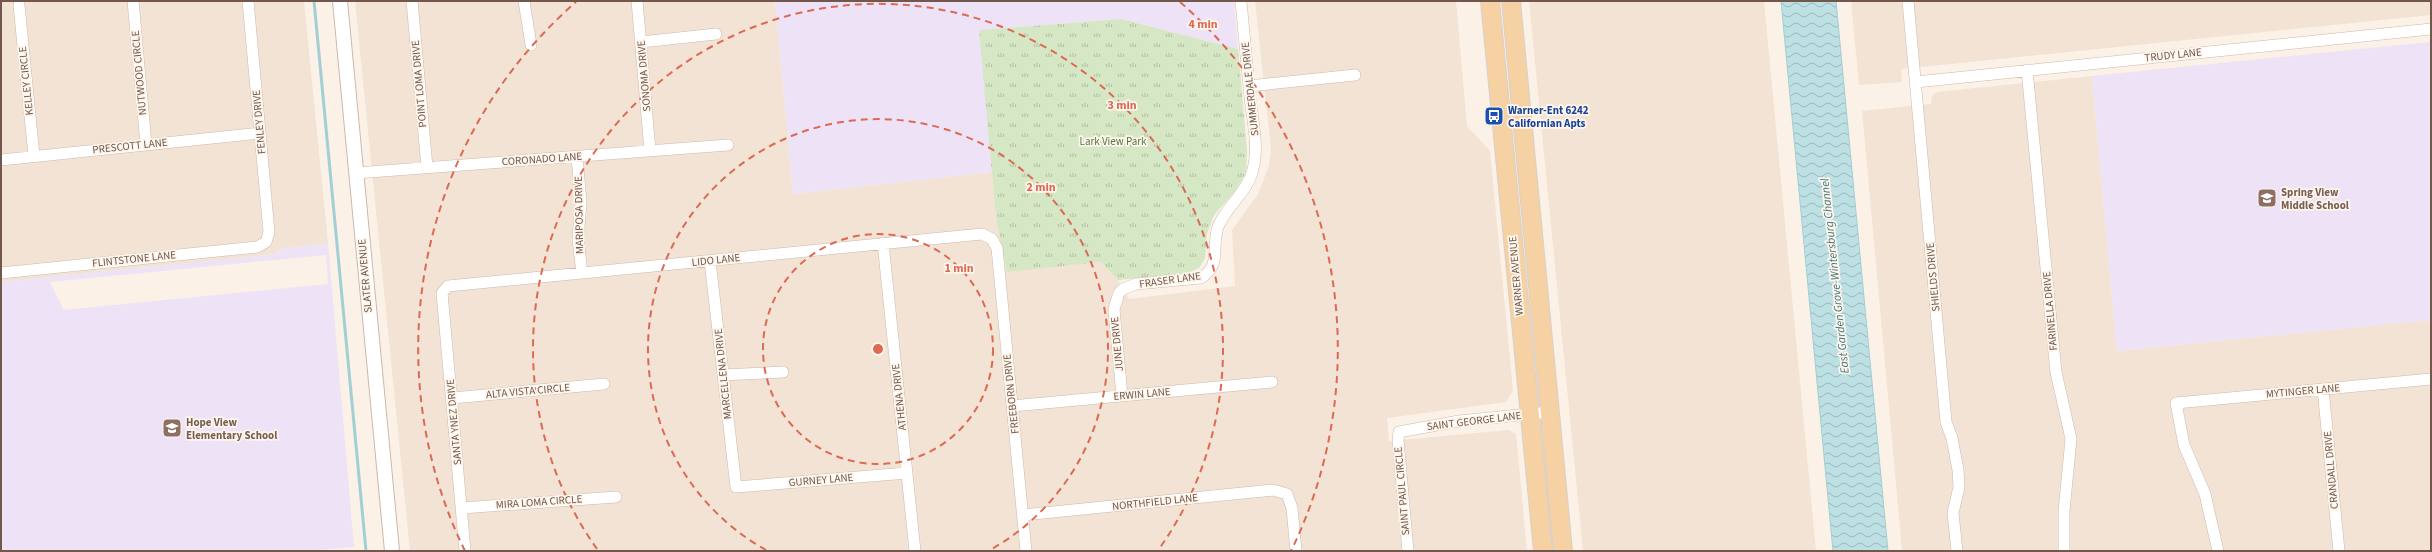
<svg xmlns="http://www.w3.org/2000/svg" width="2432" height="552" font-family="'Source Sans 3',sans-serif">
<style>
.residential{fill:#f2e3d5}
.education{fill:#eee2f7;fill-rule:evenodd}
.grass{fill:url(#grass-tufts)}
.water{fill:url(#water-waves);stroke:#a2cfd4}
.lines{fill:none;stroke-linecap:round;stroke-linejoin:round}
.stream{stroke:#a2cfd4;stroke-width:3}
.minor-casing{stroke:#ccb9ad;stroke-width:12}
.tertiary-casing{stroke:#ccb9ad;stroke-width:16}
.primary-casing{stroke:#d8d0cd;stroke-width:20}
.minor{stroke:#fff;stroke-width:11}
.tertiary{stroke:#fff;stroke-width:14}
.primary{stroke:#f5d1a3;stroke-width:18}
.ring{fill:none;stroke:#dc6a53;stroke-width:2;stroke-dasharray:7 5}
.labels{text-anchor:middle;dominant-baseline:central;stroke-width:3.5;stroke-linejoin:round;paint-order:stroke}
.street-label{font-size:11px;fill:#72584c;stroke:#fef6ec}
.transit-label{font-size:11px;font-weight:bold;fill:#164399;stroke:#fef6ec;text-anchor:start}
.park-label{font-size:11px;fill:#577845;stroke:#fef6ec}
.education-label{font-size:11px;font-weight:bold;fill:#785e54;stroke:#fef6ec;text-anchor:start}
.water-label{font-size:12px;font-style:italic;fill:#44777d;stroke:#fef6ec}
.centre{fill:#dc6a53;stroke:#fef6ec;stroke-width:2}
.ring-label{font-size:12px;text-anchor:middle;font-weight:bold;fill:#dc6a53;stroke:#fef6ec;stroke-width:3.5;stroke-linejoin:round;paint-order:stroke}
</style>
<defs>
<pattern id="grass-tufts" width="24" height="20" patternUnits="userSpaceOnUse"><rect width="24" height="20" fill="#d5e7c5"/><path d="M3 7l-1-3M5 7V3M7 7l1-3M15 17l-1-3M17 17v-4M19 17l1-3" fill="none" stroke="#b1bea2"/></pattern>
<pattern id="water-waves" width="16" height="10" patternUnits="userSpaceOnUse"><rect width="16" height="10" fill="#bce0e3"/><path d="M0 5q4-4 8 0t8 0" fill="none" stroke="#9db8ba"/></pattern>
</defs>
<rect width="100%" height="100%" fill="#fbf1e6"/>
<!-- residential -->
<path class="residential" d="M1 1H304L328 243 280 249 277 254 1 282Z
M355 1H775L793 194 992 172 996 218 1007 271 1101 262 1118 280 1129 299 1235 286 1232 230 1258 194 1269 166 1271 149 1255 1H1456L1467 126 1490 151 1513 391 1506 402 1387 418 1389 441 1509 430 1516 434 1527 551H410Z
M1529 1H1764L1816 551H1583Z
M1851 1H2431V15L1901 69 1902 82 1859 85Z
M2092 76 2117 351 2431 320V551H1902L1862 111 1931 104 1932 96 1937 92Z"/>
<!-- education -->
<path class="education" d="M775 1H1234L1238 49 1121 19 980 30 992 172 793 194Z
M2431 42V320L2117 351 2092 76Z
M328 243 354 547 306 551H1V282L277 254 280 249ZM326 255 328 284 64 310 50 282Z"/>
<!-- grass -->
<path class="grass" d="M1121 19 1238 49 1247 150 1246 172 1236 190 1214 215 1207 234 1205 258 1199 268 1188 273 1118 280 1101 262 1007 272 996 218 979 30Z"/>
<!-- water -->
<path class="water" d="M1781 1H1836L1888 551H1833Z"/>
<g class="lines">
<!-- stream -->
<path class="stream" d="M314 1 366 551"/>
<defs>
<path id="minor" d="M133 1 146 144
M412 1 427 167
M524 1 531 45
M637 1 650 151
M1908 1 1946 422 1952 438 1958 470 1959 487 1953 513 1957 551
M19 5 34 156
M641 42 716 34
M2027 70 2056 372 2071 439 2064 511V551
M1916 82 2431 29
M1249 86 1355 75
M577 157 581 202 578 239 582 273
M1 160 260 133
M356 173 728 145
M883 243 915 551
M710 261 736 487 907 473
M1 273 257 247 266 242 269 232 248 1
M723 375 783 372
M2323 389 2339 551
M1122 396 1114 309 1119 293 1123 289 1136 284 1201 278C1222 265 1211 247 1218 227 1226 207 1244 195 1251 176 1260 151 1253 123 1250 98 1247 65 1244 33 1241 1
M452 398 604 384
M1012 406 1272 382
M462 508 616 497
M1023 515 1273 490 1287 494 1292 508 1296 551
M465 551 442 293 448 286 982 234 992 239 997 248 1026 551
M1408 551 1398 440 1399 432 1459 421 1550 412
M2218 551 2205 494 2184 445 2176 403 2431 379"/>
<path id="tertiary" d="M340 1 392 551"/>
<path id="primary" d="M1490 1 1543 551
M1511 1 1563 551"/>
</defs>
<!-- minor casing -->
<use href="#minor" class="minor-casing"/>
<!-- tertiary casing -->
<use href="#tertiary" class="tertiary-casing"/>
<!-- primary casing -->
<use href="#primary" class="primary-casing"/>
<!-- minor -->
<use href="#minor" class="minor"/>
<!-- tertiary -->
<use href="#tertiary" class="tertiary"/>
<!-- primary -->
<use href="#primary" class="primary"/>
</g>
<!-- distance rings -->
<g class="ring">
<circle cx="878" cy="349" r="115"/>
<path d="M766 550A230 230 0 1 1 990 550"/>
<path d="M597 549A345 345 0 1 1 1159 549"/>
<path d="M465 551A460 460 0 0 1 576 2M1180 2A460 460 0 0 1 1291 551"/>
</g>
<!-- icons -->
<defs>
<symbol id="bus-square" viewBox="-11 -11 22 22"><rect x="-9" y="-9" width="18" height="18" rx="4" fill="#1a4fb4" stroke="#fef6ec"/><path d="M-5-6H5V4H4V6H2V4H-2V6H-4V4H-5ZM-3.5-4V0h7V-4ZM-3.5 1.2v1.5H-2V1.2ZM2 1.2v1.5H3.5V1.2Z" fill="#fff"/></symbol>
<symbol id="school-square" viewBox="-11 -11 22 22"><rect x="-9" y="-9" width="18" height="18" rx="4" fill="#8d6e63" stroke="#fef6ec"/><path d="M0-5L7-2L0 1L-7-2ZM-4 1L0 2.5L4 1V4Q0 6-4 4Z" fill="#fff"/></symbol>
</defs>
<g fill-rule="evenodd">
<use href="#bus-square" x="1483" y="105" width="22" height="22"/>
<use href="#school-square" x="2256" y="187" width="22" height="22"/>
<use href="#school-square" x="161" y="417" width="22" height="22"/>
</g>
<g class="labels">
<!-- street labels -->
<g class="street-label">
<text transform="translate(2173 55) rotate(-6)">TRUDY LANE</text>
<text transform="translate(139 73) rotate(-95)">NUTWOOD CIRCLE</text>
<text transform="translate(644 76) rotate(-95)">SONOMA DRIVE</text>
<text transform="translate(26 81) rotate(-96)">KELLEY CIRCLE</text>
<text transform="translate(419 84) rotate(-95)">POINT LOMA DRIVE</text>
<text transform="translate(1250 89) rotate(-96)">SUMMERDALE DRIVE</text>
<text transform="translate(259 122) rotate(-95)">FENLEY DRIVE</text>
<text transform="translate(130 146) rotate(-6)">PRESCOTT LANE</text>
<text transform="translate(542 159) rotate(-4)">CORONADO LANE</text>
<text transform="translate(579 215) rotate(-91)">MARIPOSA DRIVE</text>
<text transform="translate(134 259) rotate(-6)">FLINTSTONE LANE</text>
<text transform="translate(716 260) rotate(-6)">LIDO LANE</text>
<text transform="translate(365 276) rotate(-95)">SLATER AVENUE</text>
<text transform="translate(1516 276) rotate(-95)">WARNER AVENUE</text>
<text transform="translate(1933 277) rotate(-95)">SHIELDS DRIVE</text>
<text transform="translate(1170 280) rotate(-8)">FRASER LANE</text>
<text transform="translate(2050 311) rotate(-95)">FARINELLA DRIVE</text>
<text transform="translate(1117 344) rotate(-95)">JUNE DRIVE</text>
<text transform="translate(723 374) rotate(-96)">MARCELLENA DRIVE</text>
<text transform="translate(528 391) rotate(-5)">ALTA VISTA CIRCLE</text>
<text transform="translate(2303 391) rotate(-5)">MYTINGER LANE</text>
<text transform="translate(1011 394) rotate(-96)">FREEBORN DRIVE</text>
<text transform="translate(1142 394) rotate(-5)">ERWIN LANE</text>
<text transform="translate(899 397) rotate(-96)">ATHENA DRIVE</text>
<text transform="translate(1474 421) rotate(-7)">SAINT GEORGE LANE</text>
<text transform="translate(454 422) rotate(-95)">SANTA YNEZ DRIVE</text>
<text transform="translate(2331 470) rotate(-95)">CRANDALL DRIVE</text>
<text transform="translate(821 480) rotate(-5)">GURNEY LANE</text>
<text transform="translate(1402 491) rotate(-95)">SAINT PAUL CIRCLE</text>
<text transform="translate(539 502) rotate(-4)">MIRA LOMA CIRCLE</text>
<text transform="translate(1155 502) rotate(-6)">NORTHFIELD LANE</text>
</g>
<!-- transit labels -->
<g class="transit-label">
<text x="1508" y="110">Warner-Ent 6242<tspan x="1508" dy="13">Californian Apts</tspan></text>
</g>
<!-- park labels -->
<g class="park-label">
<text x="1113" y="141">Lark View Park</text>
</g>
<!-- education labels -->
<g class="education-label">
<text x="2281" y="192">Spring View<tspan x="2281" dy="13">Middle School</tspan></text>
<text x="186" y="422">Hope View<tspan x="186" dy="13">Elementary School</tspan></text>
</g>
<!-- water labels -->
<g class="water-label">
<text transform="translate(1835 276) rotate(-96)">East Garden Grove-Wintersburg Channel</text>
</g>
</g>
<circle cx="878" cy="349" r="6" class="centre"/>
<g class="ring-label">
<text x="1203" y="28">4 min</text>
<text x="1122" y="109">3 min</text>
<text x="1041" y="191">2 min</text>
<text x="959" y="272">1 min</text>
</g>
<!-- border -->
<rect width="2432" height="552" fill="none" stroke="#72584c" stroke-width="4"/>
</svg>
